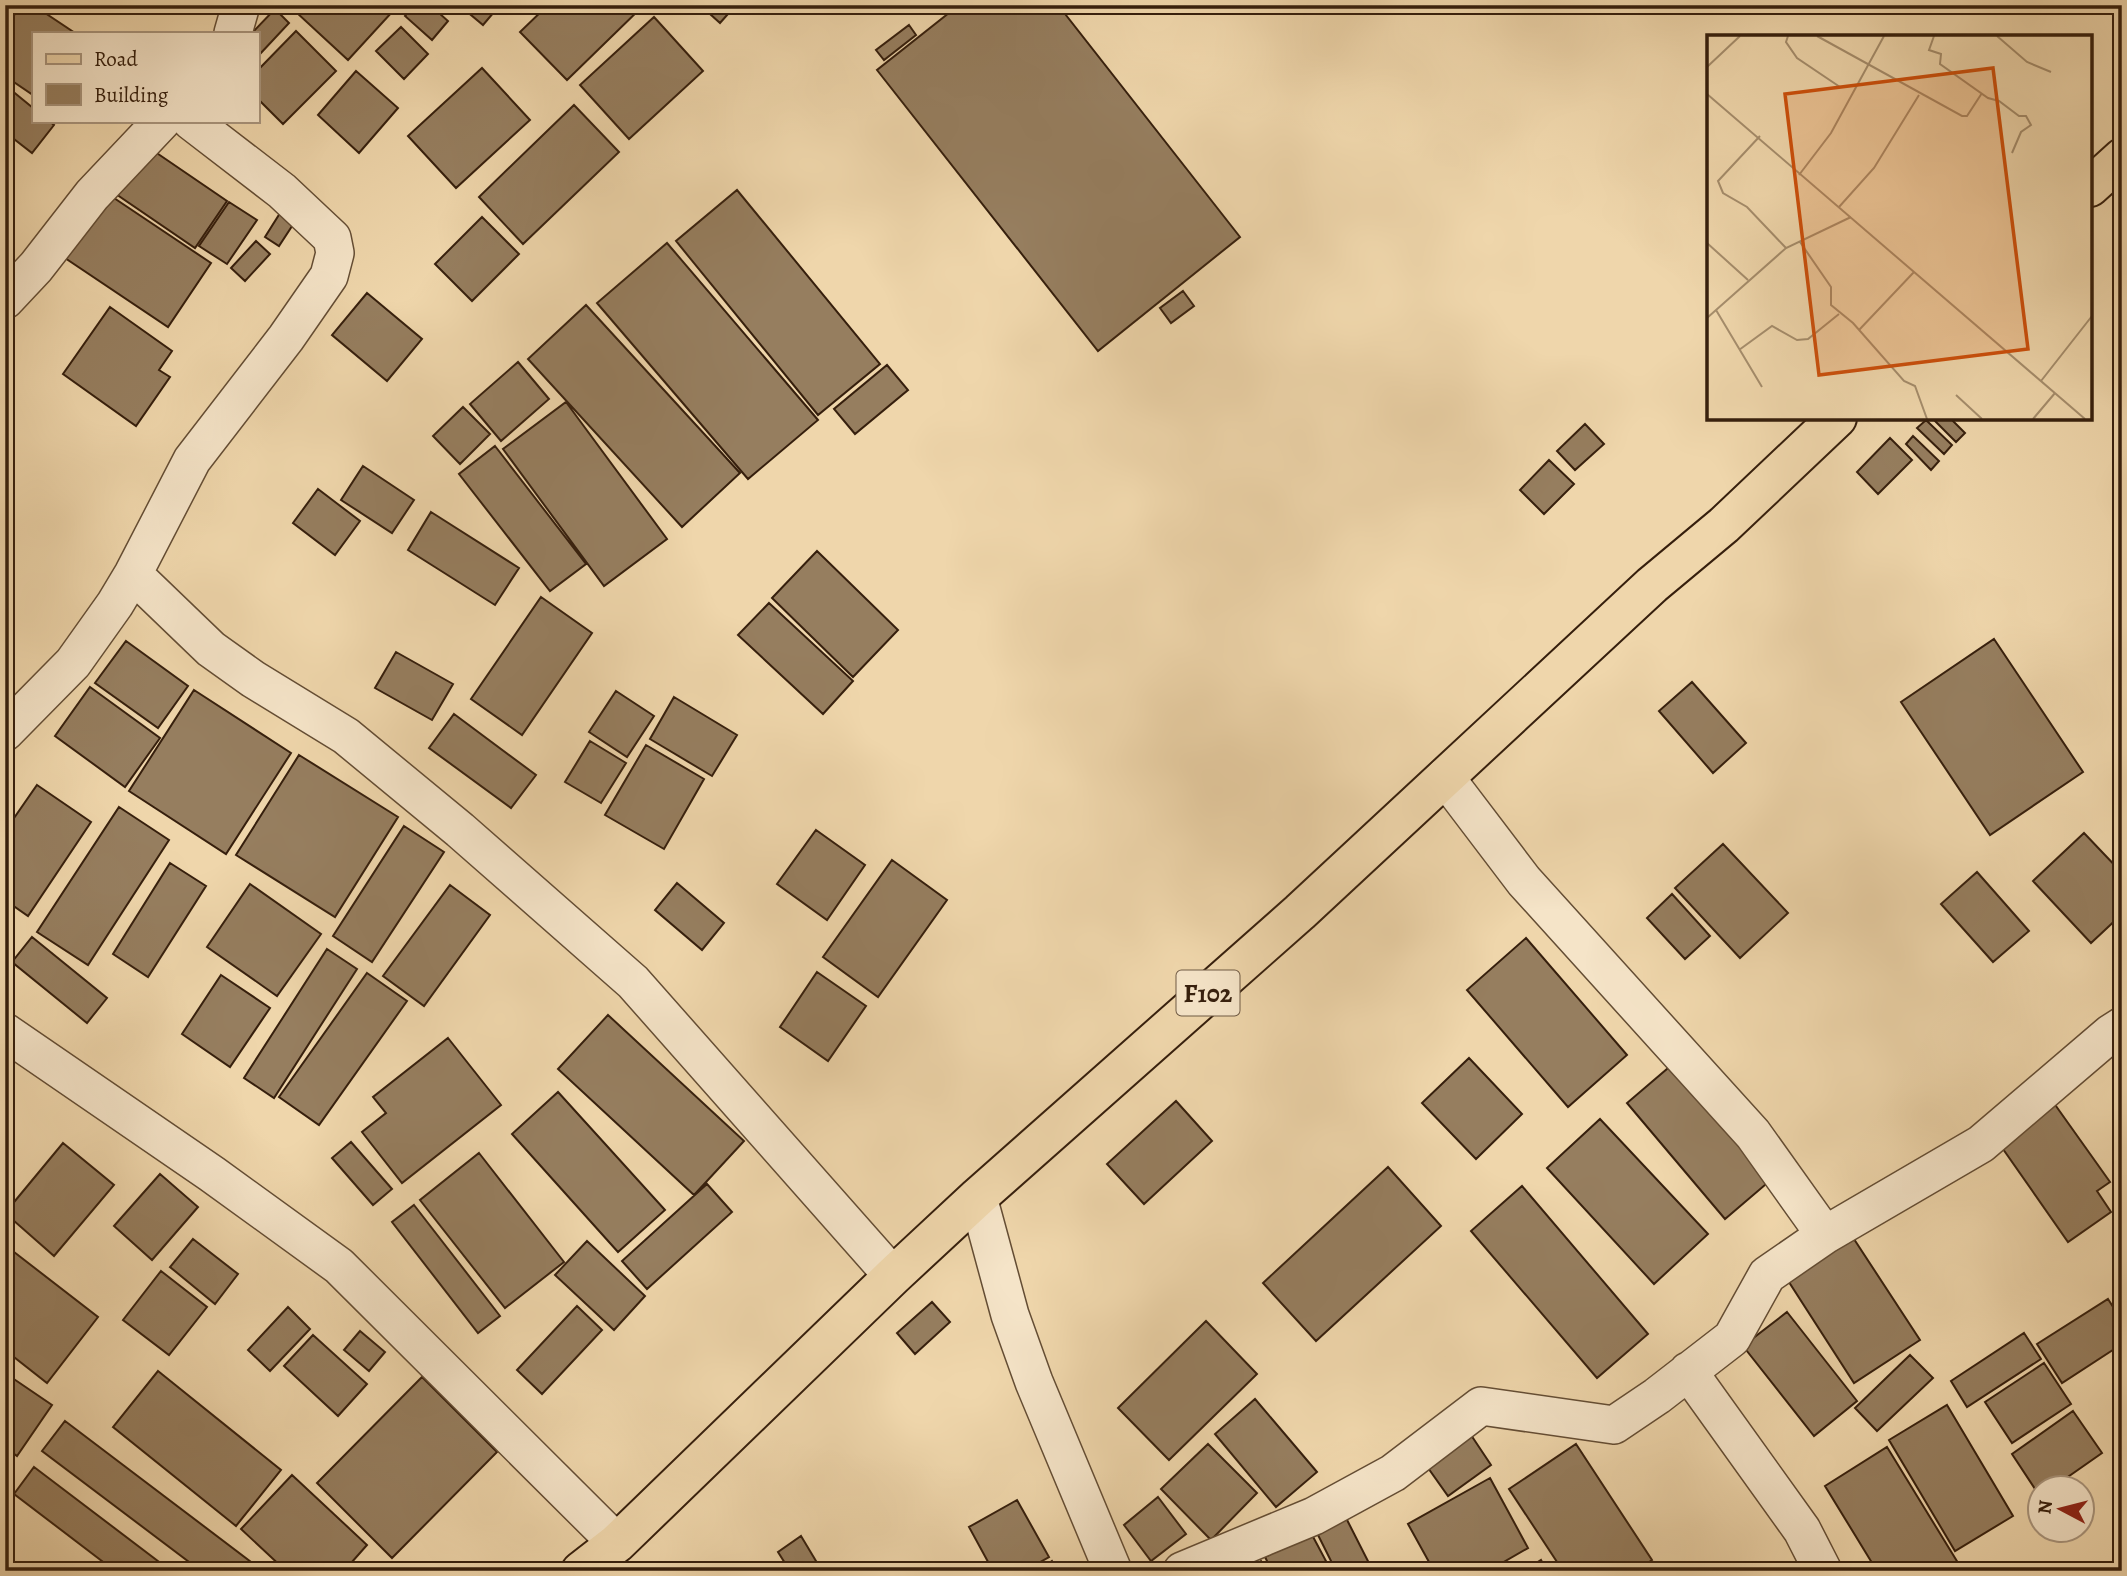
<svg xmlns="http://www.w3.org/2000/svg" width="2127" height="1576" font-family="Alegreya,serif">
<style>
.building{fill:#967e5f;stroke:#361f0d;stroke-width:2}
.lines{fill:none;stroke-linecap:round;stroke-linejoin:round}
.minor-casing{stroke:#644d34;stroke-width:40}
.primary-casing{stroke:#361f0d;stroke-width:42}
.minor{stroke:#f5e4c8;stroke-width:37}
.primary{stroke:#efd6ab;stroke-width:38}
.labels{text-anchor:middle;dominant-baseline:central;stroke-width:5;stroke-linejoin:round;paint-order:stroke}
.shield{fill:#f5e4c8;stroke:#6f5a45;stroke-width:2}
.shield-label{font-size:26px;font-weight:bold;fill:#361f0d}
.inset-road{fill:none;stroke:#a58d6c;stroke-width:2}
.view{fill:#cd500c;fill-opacity:0.15;stroke:#cd500c;stroke-width:3.5}
.inset-edge{fill:none;stroke:#361f0d;stroke-width:3.5}
</style>
<rect width="100%" height="100%" fill="#efd6ab"/>
<filter id="stains"><feTurbulence type="fractalNoise" baseFrequency=".00286" numOctaves="4"/><feColorMatrix values="0 0 0 0 .2 0 0 0 0 .09 0 0 0 0 .02 0 0 0 .5 -.17"/></filter>
<radialGradient id="worn" r=".72"><stop offset=".6" stop-color="#630" stop-opacity="0"/><stop offset="1" stop-color="#630" stop-opacity=".3"/></radialGradient>
<!-- building -->
<path class="building" d="M21 5H33L75 33H33V95L5 76V29Z
M304 5H387L393 11 348 60 297 13Z
M414 5H430L448 21 432 40 405 16Z
M459 5H500L483 25Z
M548 5H644L567 80 520 32Z
M700 5H734L735 6 720 23Z
M959 5H1058L1240 237 1098 351 877 70Z
M275 9 289 23 260 54 257 51V33H252Z
M654 17 703 71 629 139 580 85Z
M909 25 916 35 884 60 876 50Z
M401 27 428 54 404 79 376 51Z
M296 31 336 71 283 124 257 98V71Z
M482 68 530 120 456 188 408 136Z
M356 71 398 108 359 153 318 115Z
M5 85 33 108V121H49L54 125 32 153 5 132Z
M574 105 619 152 523 244 479 197Z
M145 145 227 201 195 248 113 192Z
M737 190 880 364 818 415 676 241Z
M105 192 211 263 168 327 62 256Z
M229 202 257 220 227 264 199 246Z
M282 210 296 220 279 246 265 237Z
M482 217 519 254 472 301 435 264Z
M256 241 270 254 245 281 231 268Z
M667 243 818 420 748 479 597 303Z
M1183 291 1194 306 1171 323 1160 308Z
M367 293 422 339 387 381 332 335Z
M586 305 740 473 682 527 528 359Z
M110 307 172 351 159 370 170 377 136 426 63 374Z
M518 362 549 399 501 441 470 404Z
M887 365 908 390 855 434 834 409Z
M566 402 667 539 604 586 503 449Z
M463 407 490 434 460 464 433 436Z
M1932 418H1950L1965 433 1956 442Z
M1926 420 1952 445 1944 454 1917 428Z
M1585 424 1604 444 1575 470 1557 451Z
M1913 436 1939 461 1931 470 1906 444Z
M1890 438 1912 460 1878 494 1857 472Z
M495 446 586 564 550 591 459 474Z
M1549 460 1574 484 1544 514 1520 490Z
M363 466 414 500 392 533 341 500Z
M318 489 360 521 335 555 293 523Z
M431 512 519 568 495 605 408 550Z
M817 551 898 630 853 677 772 598Z
M541 597 592 633 522 735 471 699Z
M769 603 853 681 823 714 738 635Z
M1994 639 2083 772 1990 835 1901 702Z
M126 641 188 686 158 728 95 683Z
M396 652 453 684 432 720 375 688Z
M1692 682 1746 743 1713 773 1659 711Z
M90 687 160 738 125 787 55 736Z
M194 690 291 753 226 854 129 791Z
M616 691 654 716 627 757 589 732Z
M674 697 737 735 712 776 650 739Z
M454 714 536 775 511 808 429 748Z
M590 741 626 763 601 803 565 782Z
M646 745 704 779 664 849 605 815Z
M299 755 398 817 335 917 236 855Z
M37 785 91 822 28 916 5 900V831Z
M119 807 169 840 88 965 37 932Z
M404 826 444 852 372 962 333 936Z
M816 830 865 865 827 920 777 884Z
M2084 833 2122 873V914L2091 943 2033 881Z
M1723 844 1788 913 1740 958 1675 888Z
M892 860 947 900 878 997 823 957Z
M170 863 206 886 148 977 113 954Z
M1977 872 2029 931 1993 962 1941 904Z
M677 883 724 923 702 950 655 910Z
M250 884 321 934 277 996 207 947Z
M450 885 490 915 424 1006 383 976Z
M1672 894 1710 936 1685 959 1647 918Z
M32 937 107 998 87 1023 12 962Z
M1526 938 1627 1055 1568 1107 1467 990Z
M327 949 357 969 274 1098 244 1078Z
M817 972 866 1006 828 1061 780 1027Z
M367 973 407 1001 319 1125 279 1097Z
M221 975 270 1008 230 1067 182 1034Z
M608 1015 744 1141 694 1195 558 1069Z
M448 1038 501 1105 402 1183 362 1132 386 1113 373 1097Z
M1469 1058 1522 1114 1476 1159 1422 1103Z
M1674 1063 1772 1179 1725 1219 1627 1103Z
M558 1092 665 1210 618 1252 512 1134Z
M2051 1099 2110 1182 2097 1191 2111 1212 2068 1242 1996 1139Z
M1176 1101 1212 1141 1144 1204 1107 1164Z
M1600 1119 1708 1234 1654 1284 1547 1168Z
M351 1142 392 1189 373 1205 332 1158Z
M63 1143 114 1185 54 1256 5 1213Z
M479 1153 564 1262 505 1308 420 1200Z
M1388 1167 1441 1226 1316 1341 1263 1283Z
M160 1174 198 1207 152 1260 114 1226Z
M707 1184 732 1212 647 1289 622 1261Z
M1522 1186 1648 1334 1597 1378 1471 1231Z
M414 1205 500 1316 478 1333 392 1222Z
M1852 1236 1920 1340 1854 1383 1787 1279Z
M193 1239 238 1274 215 1304 170 1267Z
M587 1241 645 1296 614 1330 555 1275Z
M5 1245 98 1317 47 1383 5 1350Z
M161 1271 207 1307 169 1355 123 1320Z
M2108 1299 2122 1321V1344L2062 1383 2037 1344Z
M932 1302 950 1322 915 1354 897 1333Z
M577 1306 602 1330 542 1394 517 1370Z
M288 1307 310 1329 270 1371 248 1350Z
M1787 1312 1857 1401 1814 1436 1743 1346Z
M1206 1321 1257 1374 1169 1460 1118 1408Z
M360 1331 385 1352 369 1371 344 1350Z
M2024 1333 2041 1359 1967 1407 1951 1381Z
M313 1335 367 1384 338 1416 284 1366Z
M1910 1355 1933 1378 1877 1431 1855 1408Z
M2044 1363 2071 1404 2012 1443 1985 1402Z
M158 1371 281 1470 236 1526 113 1427Z
M5 1373 52 1405 17 1456 5 1447Z
M422 1377 497 1452 392 1558 317 1483Z
M1255 1399 1317 1472 1276 1507 1215 1434Z
M1947 1405 2013 1516 1955 1551 1889 1440Z
M2073 1411 2102 1453 2052 1488H2039V1495L2012 1454Z
M65 1421 263 1571H201L42 1451Z
M1471 1435 1491 1465 1448 1496 1426 1465Z
M1208 1444 1257 1493 1211 1540 1161 1489Z
M1576 1444 1652 1560 1636 1571H1563L1509 1489Z
M1887 1447 1963 1571H1877L1825 1486Z
M34 1467 171 1571H115L14 1494Z
M292 1475 367 1545 344 1571H286L241 1529Z
M1490 1478 1528 1548 1488 1571H1434L1408 1524Z
M1158 1497 1186 1534 1151 1561 1124 1525Z
M1017 1500 1049 1557 1024 1571H993L969 1527Z
M1342 1510 1373 1571H1336L1313 1525Z
M1311 1533 1326 1561 1308 1571H1272L1265 1557Z
M801 1536 822 1571H790L778 1552Z
M1541 1560 1547 1571H1524Z
M1052 1561 1059 1571H1039Z
M1261 1561 1267 1571H1244Z"/>
<g class="lines">
<defs>
<path id="minor" d="M233 33 241 5
M5 300 36 267 92 195 162 121
M133 574 211 649 253 679 346 736 460 830 633 982 893 1276
M5 732 73 663 115 604 133 574 192 460 286 338 329 276 335 253 332 238 282 191 191 121
M1445 777 1524 881 1753 1134 1825 1235
M5 1032 212 1174 339 1266 617 1543
M978 1197 1010 1315 1034 1382 1113 1571
M1688 1371 1802 1530 1823 1571
M1182 1571 1314 1516 1393 1473 1481 1406 1614 1425 1657 1396 1732 1338 1767 1275 1825 1235 1981 1144 2111 1033 2122 1026"/>
<path id="primary" d="M2090 187 2122 158
M581 1571 617 1543 893 1276 978 1197 1300 912 1652 585 1724 525 1837 418"/>
</defs>
<!-- minor casing -->
<use href="#minor" class="minor-casing"/>
<!-- primary casing -->
<use href="#primary" class="primary-casing"/>
<!-- minor -->
<use href="#minor" class="minor"/>
<!-- primary -->
<use href="#primary" class="primary"/>
</g>
<g class="labels">
<!-- shield labels -->
<rect class="shield" x="1176.5" y="970.5" width="63" height="45" rx="5"/>
<g class="shield-label">
<text x="1208" y="993">F102</text>
</g>
</g>
<!-- overview -->
<g transform="translate(1707 35)">
<rect width="385" height="385" fill="#efd6ab"/>
<path class="inset-road" d="M81 1 79 7 90 23 133 52M110 1 255 81H260L275 58M227 1 222 15 234 19 233 29 281 63 292 66 312 81H319L324 90 314 97 305 118M290 1 320 27 344 37M0 32 33 1M0 59 378 384M53 101 11 146 16 158 40 172 79 213M92 140 124 98 177 1M132 172 167 133 212 60M93 207 124 252V270L146 288 197 346 208 351 220 384M0 208 41 245M9 275 55 352M0 283 79 213 144 182M152 295 207 237M32 315 65 291 90 305 101 304 132 279M334 346 385 281M249 360 275 384M326 384 348 358"/>
<path class="view" d="M286 33 321 314 112 340 78 59Z"/>
<rect width="385" height="385" class="inset-edge"/>
</g>
<!-- margin -->
<rect width="2127" height="1576" fill="none" stroke="#efd6ab" stroke-width="28"/>
<rect x="7" y="7" width="2113" height="1562" fill="none" stroke="#361f0d" stroke-width="3.5"/>
<rect x="14" y="14" width="2099" height="1548" fill="none" stroke="#361f0d" stroke-width="2"/>
<!-- legend -->
<rect x="32" y="32" width="228" height="91" fill="#f5e4c8" stroke="#a9957d" stroke-width="2"/>
<rect x="46" y="54" width="35" height="10" fill="#efd6ab" stroke="#a9957d" stroke-width="2"/>
<text x="94" y="66" font-size="21" fill="#361f0d">Road</text>
<rect x="46" y="84" width="35" height="21" fill="#967e5f" stroke="#a9957d" stroke-width="2"/>
<text x="94" y="102" font-size="21" fill="#361f0d">Building</text>
<!-- north arrow -->
<g transform="translate(2061 1509) rotate(277)"><circle r="33" fill="#f5e4c8" stroke="#a9957d" stroke-width="2"/>
<path d="M0-5L12 26L0 18L-12 26Z" fill="#8f2418"/>
<text y="-10" font-size="19" font-weight="bold" text-anchor="middle" fill="#361f0d">N</text>
</g>
<rect width="100%" height="100%" filter="url(#stains)"/>
<rect width="100%" height="100%" fill="url(#worn)"/>
</svg>
